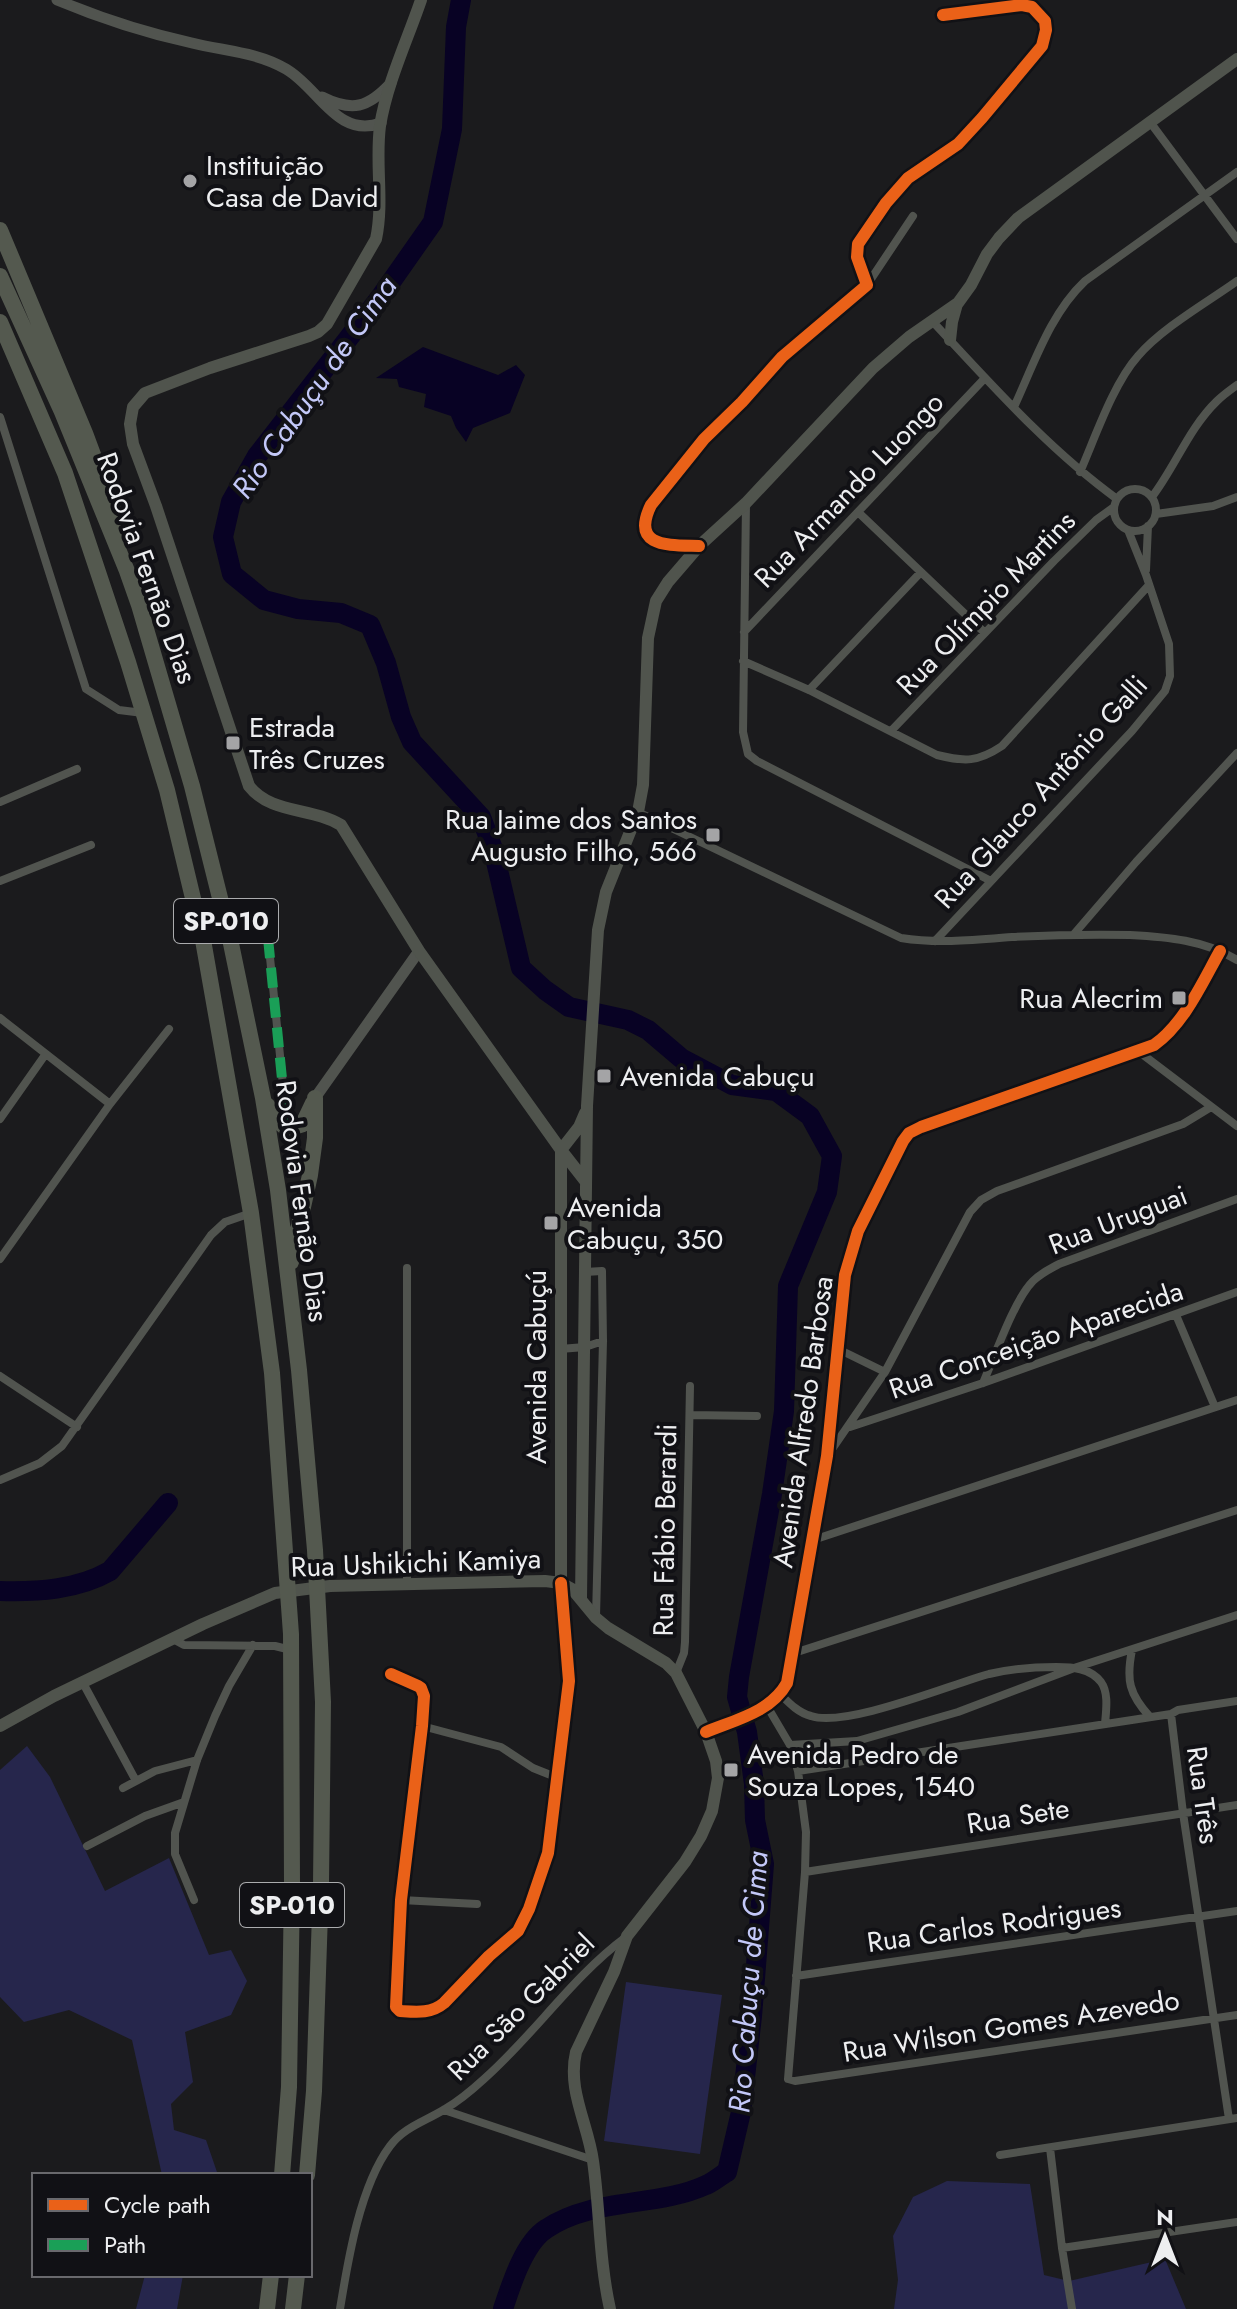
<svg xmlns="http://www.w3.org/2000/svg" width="1237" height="2309" font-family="Jost,sans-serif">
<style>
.green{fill:#26264c}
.water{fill:#080224}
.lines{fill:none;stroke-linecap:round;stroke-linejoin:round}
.river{stroke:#080224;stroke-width:20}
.minor{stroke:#51544f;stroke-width:8}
.tertiary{stroke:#51544f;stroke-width:11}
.secondary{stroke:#50544d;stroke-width:12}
.motorway{stroke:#54594f;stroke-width:16}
.quiet{stroke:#1a9f57;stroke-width:10;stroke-dasharray:20 10;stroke-linecap:butt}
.cycleway-casing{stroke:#111115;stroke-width:17}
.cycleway{stroke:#ea6118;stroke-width:12}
.poi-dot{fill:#a4a4a6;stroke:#111115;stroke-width:3}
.labels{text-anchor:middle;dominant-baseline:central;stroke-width:8;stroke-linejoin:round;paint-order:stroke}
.shield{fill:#111115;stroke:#abacae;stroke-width:2}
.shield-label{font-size:26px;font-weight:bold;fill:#edeef0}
.poi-label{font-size:28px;fill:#edeef0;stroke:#111115;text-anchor:start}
.street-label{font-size:28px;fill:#edeef0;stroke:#111115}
.water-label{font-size:30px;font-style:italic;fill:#c3c8f8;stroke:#111115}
</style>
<rect width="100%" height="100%" fill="#1b1b1d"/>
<!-- green -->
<path class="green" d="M27 1746 50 1777 105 1891 169 1858 209 1955 231 1950 247 1981 231 2015 185 2032 193 2082 171 2104 174 2130 206 2140 218 2175H162L132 2040 69 2010 24 2022 0 1997V1770Z
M626 1982 722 1995 700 2154 604 2141Z
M947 2181 1030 2184 1044 2275 1069 2281 1165 2259 1186 2309H894L898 2280 893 2236 913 2197Z
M145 2275H183L177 2309H136Z"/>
<!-- water -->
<path class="water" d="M423 347 498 375 516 365 525 375 510 413 473 428 466 442 456 428 451 416 424 407 426 394 399 387 397 379 376 378Z"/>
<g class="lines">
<!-- river -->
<path class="river" d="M461 0 456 27 452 129 433 222 379 299 257 456 231 502 223 537 232 574 264 600 298 609 341 613 370 625 386 663 401 717 412 742 481 817 493 849 521 968 545 990 569 1007 628 1020 648 1030 681 1058 732 1085 776 1091 810 1116 832 1156 827 1192 788 1286 784 1411 772 1494 739 1677 737 1697 747 1732 754 1784 755 1820 764 1864 752 2016 741 2112 727 2172C720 2176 713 2182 706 2185 656 2208 593 2197 546 2229 524 2243 511 2285 503 2309
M0 1591C37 1592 77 1590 110 1571L168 1503"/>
<!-- minor -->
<path class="minor" d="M1150 122 1237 239
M867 285 913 216
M933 322C991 384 1048 449 1117 499
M1014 407C1034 364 1050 314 1085 281L1237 172
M0 417 86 689 119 710 143 713
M1080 472C1095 438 1113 384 1138 356 1162 328 1206 303 1237 281
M1114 510a21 21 0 1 1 42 0a21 21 0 1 1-42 0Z
M1152 497C1175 467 1189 428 1217 401 1223 395 1230 390 1237 385
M746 503 743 732 748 754 757 761 991 881
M859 513 985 633
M1156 514 1213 506 1237 497
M698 546C668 545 630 548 651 505L704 439 742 402 782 357 867 285 857 257 858 244 886 203 908 178 958 144 982 118 1042 46 1046 30 1045 21 1032 7 1022 5 943 15
M1146 570 1148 526
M744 632 985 378
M743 661 809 690 937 755C965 762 978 762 1002 746L1149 585
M809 690 921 572
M891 731 1054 561 1096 520 1114 507
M0 802 77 769
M638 812 901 938C938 944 975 940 1012 937 1052 935 1090 934 1130 935 1167 937 1205 940 1237 960
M0 881 91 845
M1074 934 1136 862 1237 753
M268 938 287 1124
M935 941 1132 731 1165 691 1170 676 1169 644 1146 575 1128 530
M0 1018 110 1104
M1138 1051 1237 1126
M0 1119 45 1055
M0 1259 110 1104 169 1029
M407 1268V1583
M585 1272 602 1271 603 1341 596 1617
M1176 1315 1215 1407
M560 1349 585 1347 603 1341
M838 1349 885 1372
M0 1376 77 1427
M983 1383C995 1356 1014 1300 1033 1281 1041 1273 1050 1269 1059 1264L1237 1199
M690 1415 757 1416
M850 1427 983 1383 1237 1292
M828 1455 885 1372 970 1212 981 1200 997 1191 1183 1124 1211 1107
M0 1480 40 1463 62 1446 211 1235 225 1222 251 1213
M813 1540 1237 1400
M173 1639 184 1645 275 1646 291 1650
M1132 1650C1126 1680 1129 1694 1150 1717
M794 1653 1237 1510
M676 1673 684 1653 685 1642 690 1386
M391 1674 418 1686 421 1688 424 1696 422 1726 401 1900 396 2007 400 2011C416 2012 431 2014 444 2003L489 1956 518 1931 529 1909 548 1853 569 1681 561 1583
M83 1683 136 1781
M781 1695C790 1704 799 1713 811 1716 846 1728 949 1685 989 1674 1011 1669 1033 1667 1056 1667 1072 1667 1090 1668 1101 1682 1109 1693 1106 1711 1105 1724
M767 1706 790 1745 798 1771 806 1832 805 1872 788 2079 795 2081 1237 2015
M1171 1714 1183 1813 1229 2119
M422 1726 501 1747 533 1768 558 1778
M706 1732C735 1720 771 1712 787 1683L827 1456 845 1275 858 1231 903 1141 909 1133 921 1127 1154 1045C1184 1024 1202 983 1220 951
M790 1745 857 1741 958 1712 1077 1667 1237 1615
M798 1771 1171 1714 1178 1710 1237 1701
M123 1788 155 1771 197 1760
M87 1846 145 1816 184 1802
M805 1872 1237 1805
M194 1900 175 1854V1833L197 1760 215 1716 229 1686 253 1645
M401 1900 477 1904
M796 1976 1237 1911
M444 2110 593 2160
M1050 2148 1062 2248 1072 2309
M1000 2155 1237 2118
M1062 2248 1237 2222
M340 2309C348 2260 360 2186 390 2146 404 2127 426 2121 445 2109 459 2101 472 2090 484 2079 534 2035 572 1977 626 1937"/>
<!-- tertiary -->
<path class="tertiary" d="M57 0C100 18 146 33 192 43 224 51 257 52 286 69 319 88 337 139 381 123
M322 97C352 112 368 108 391 83
M315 1098 419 951"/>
<!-- secondary -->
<path class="secondary" d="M421 0C407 41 387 83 380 126 375 163 384 202 376 239L327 324 318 332 309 336 210 368 145 393 133 407 130 424 133 444 156 506 249 786C271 814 311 807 341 825L419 951 561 1150 586 1182
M950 340 952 322 957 304
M561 1150V1583
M561 1150 579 1127 585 1113
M581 1599 587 1106 598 930 606 892 638 812 643 785 648 638 656 601 668 582 699 546 746 503 873 368 909 337 958 303 971 285 987 254 999 238 1018 218 1237 59
M0 1726 54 1696 203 1624 275 1593 330 1586 545 1581 561 1583 572 1589 596 1618 608 1628 666 1663 676 1673 706 1732 716 1761 718 1778 712 1811 701 1836 685 1862 627 1936 614 1972 576 2052C567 2090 588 2124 593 2161 600 2210 599 2260 610 2309"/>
<!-- motorway -->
<path class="motorway" d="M0 230 85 433 121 530
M0 276 62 412 127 571 139 605 192 786 229 934 263 1098 278 1190 299 1370 315 1550 323 1702 321 1884 314 2091 307 2175
M0 322 65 473 128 662 167 790 203 940 251 1213 272 1373 291 1634 292 1884 289 2087 282 2175
M267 1105 277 1120 287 1129 303 1124 313 1103
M291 1262 310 1175 315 1138V1098
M267 2309 271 2275
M293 2309 297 2275"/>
<!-- quiet -->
<path class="quiet" d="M268 938 287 1129"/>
<defs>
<path id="cycleway" d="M699 546C669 545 630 548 651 505L704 439 742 402 782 357 867 285 857 257 858 244 886 203 908 178 958 144 982 118 1042 46 1046 30 1045 21 1032 7 1022 5 943 15
M391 1674 418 1686 421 1688 424 1696 422 1726 401 1900 396 2007 400 2011C416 2012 431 2014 444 2003L489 1956 518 1931 529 1909 548 1853 569 1681 561 1583
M706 1732C735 1720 771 1712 787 1683L827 1456 845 1275 858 1231 903 1141 909 1133 921 1127 1154 1045C1184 1024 1202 983 1220 951"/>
</defs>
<!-- cycleway casing -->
<use href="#cycleway" class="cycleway-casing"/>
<!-- cycleway -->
<use href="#cycleway" class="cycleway"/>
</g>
<!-- markers -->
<g class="poi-dot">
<circle cx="190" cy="181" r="8"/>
<rect x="225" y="735" width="16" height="16" rx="4"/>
<rect x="705" y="827" width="16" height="16" rx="4"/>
<rect x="1171" y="990" width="16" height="16" rx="4"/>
<rect x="596" y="1068" width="16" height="16" rx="4"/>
<rect x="543" y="1215" width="16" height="16" rx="4"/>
<rect x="723" y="1762" width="16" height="16" rx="4"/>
</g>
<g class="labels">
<!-- shield labels -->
<g class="shield">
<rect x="174" y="899" width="104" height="44" rx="6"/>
<rect x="240" y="1883" width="104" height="44" rx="6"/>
</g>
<g class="shield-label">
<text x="226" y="921">SP-010</text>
<text x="292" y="1905">SP-010</text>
</g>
<!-- poi labels -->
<g class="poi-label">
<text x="206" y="165">Instituição<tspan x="206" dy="32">Casa de David</tspan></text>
<text x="249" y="727">Estrada<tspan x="249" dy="32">Três Cruzes</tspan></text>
<text x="697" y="819" text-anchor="end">Rua Jaime dos Santos<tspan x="697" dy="32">Augusto Filho, 566</tspan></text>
<text x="1163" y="998" text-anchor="end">Rua Alecrim</text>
<text x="620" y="1076">Avenida Cabuçu</text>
<text x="567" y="1207">Avenida<tspan x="567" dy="32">Cabuçu, 350</tspan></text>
<text x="747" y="1754">Avenida Pedro de<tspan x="747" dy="32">Souza Lopes, 1540</tspan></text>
</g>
<!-- street labels -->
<g class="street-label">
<text transform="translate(849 490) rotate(-46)">Rua Armando Luongo</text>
<text transform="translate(147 568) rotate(70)">Rodovia Fernão Dias</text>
<text transform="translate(986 603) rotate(-46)">Rua Olímpio Martins</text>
<text transform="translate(1041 792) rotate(-48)">Rua Glauco Antônio Galli</text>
<text transform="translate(302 1201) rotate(82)">Rodovia Fernão Dias</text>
<text transform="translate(1118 1220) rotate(-21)">Rua Uruguai</text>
<text transform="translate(1036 1340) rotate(-19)">Rua Conceição Aparecida</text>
<text transform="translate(536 1367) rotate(-90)">Avenida Cabuçú</text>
<text transform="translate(803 1422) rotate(-82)">Avenida Alfredo Barbosa</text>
<text transform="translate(665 1530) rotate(-89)">Rua Fábio Berardi</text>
<text transform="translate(416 1563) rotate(-2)">Rua Ushikichi Kamiya</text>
<text transform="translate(1203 1795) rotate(82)">Rua Três</text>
<text transform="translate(1018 1816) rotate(-9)">Rua Sete</text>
<text transform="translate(994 1925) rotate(-8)">Rua Carlos Rodrigues</text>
<text transform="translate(521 2007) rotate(-45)">Rua São Gabriel</text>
<text transform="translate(1011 2026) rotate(-9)">Rua Wilson Gomes Azevedo</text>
</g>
<!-- water labels -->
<g class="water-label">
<text transform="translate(314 387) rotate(-55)">Rio Cabuçu de Cima</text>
<text transform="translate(748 1982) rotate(-86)">Rio Cabuçu de Cima</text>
</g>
</g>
<!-- legend -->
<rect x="32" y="2173" width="280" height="104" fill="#111115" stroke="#69696d" stroke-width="2"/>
<rect x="48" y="2199" width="40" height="12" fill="#ea6118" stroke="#69696d" stroke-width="2"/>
<text x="104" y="2213" font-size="24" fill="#edeef0">Cycle path</text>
<rect x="48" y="2239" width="40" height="12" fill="#1a9f57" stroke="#69696d" stroke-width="2"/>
<text x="104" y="2253" font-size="24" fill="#edeef0">Path</text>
<!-- north arrow -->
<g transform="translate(1165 2237)" stroke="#111115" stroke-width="6" paint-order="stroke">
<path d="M0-6L14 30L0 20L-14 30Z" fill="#edeef0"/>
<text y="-12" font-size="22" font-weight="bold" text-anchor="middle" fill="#edeef0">N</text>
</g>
</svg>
